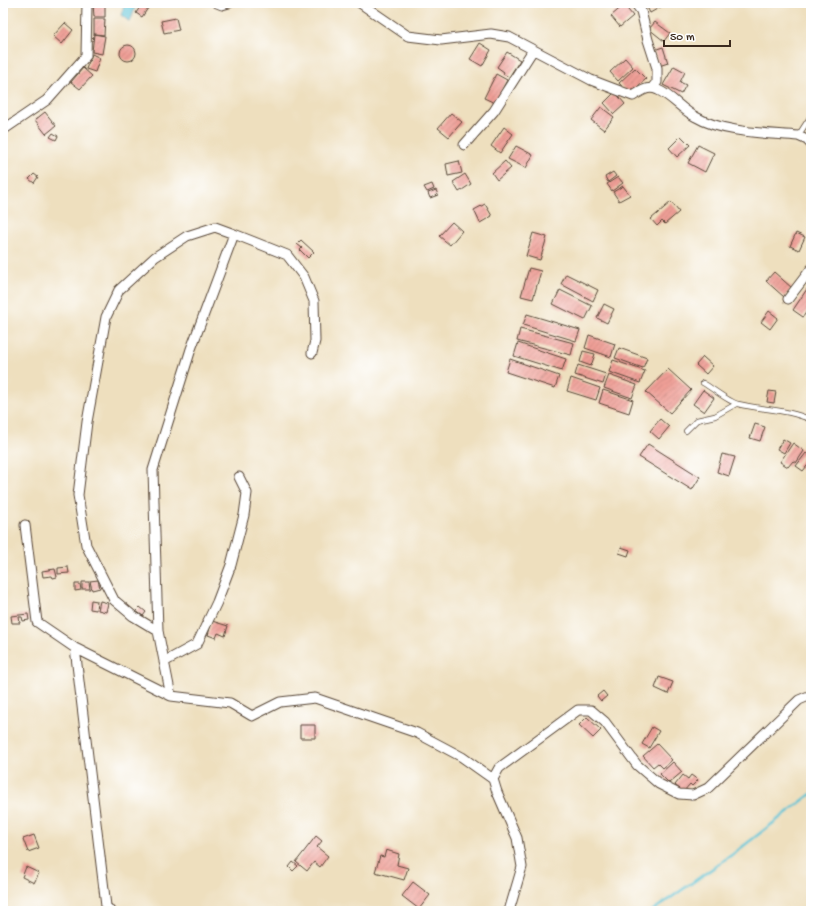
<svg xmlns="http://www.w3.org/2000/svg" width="814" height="914" font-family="'Gochi Hand',sans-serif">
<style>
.water{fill:#5ac3d6;stroke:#4a767a}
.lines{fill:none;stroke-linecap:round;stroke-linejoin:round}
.stream{stroke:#5ac3d6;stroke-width:2.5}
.building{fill:url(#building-hatch)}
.lane-casing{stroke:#564536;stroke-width:6}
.street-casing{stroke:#564536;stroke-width:11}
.lane{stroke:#fff;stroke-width:4.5}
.street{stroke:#fff;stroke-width:9}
</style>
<defs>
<pattern id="building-hatch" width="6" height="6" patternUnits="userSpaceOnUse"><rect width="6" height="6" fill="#ef9f96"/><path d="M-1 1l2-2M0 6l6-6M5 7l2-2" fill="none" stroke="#c3827a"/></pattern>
</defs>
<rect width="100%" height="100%" fill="#fff"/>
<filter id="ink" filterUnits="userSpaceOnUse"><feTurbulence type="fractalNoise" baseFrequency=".025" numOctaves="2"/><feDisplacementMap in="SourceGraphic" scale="8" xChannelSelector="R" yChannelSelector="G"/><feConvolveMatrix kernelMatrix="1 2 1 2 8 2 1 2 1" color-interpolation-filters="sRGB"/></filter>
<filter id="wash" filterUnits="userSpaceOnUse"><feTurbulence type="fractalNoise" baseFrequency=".012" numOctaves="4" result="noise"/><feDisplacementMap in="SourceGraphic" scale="16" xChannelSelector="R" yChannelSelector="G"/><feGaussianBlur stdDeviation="0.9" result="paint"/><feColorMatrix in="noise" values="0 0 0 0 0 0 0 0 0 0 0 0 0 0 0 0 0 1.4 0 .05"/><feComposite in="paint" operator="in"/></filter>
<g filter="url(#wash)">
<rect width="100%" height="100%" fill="#eedfbe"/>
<!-- water -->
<path class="water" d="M125 3H137L130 22 121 15Z"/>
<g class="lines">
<!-- stream -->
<path class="stream" d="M652 911 733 854 811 794"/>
</g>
<g id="blocks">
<!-- building -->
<path class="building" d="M93 3H105V17H94Z
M645 3H665L666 4 650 13Z
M142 4 148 8 142 17 136 13Z
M624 5 633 16 620 27 611 16Z
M176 18 179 30 164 33 161 21Z
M94 19H105L104 35 94 34Z
M655 22 670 33 664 41 649 29Z
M65 23 73 30 62 44 53 36Z
M94 34 105 36 102 54 92 52Z
M480 43 491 50 482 66 470 59Z
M120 53a8 8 0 1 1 16 0a8 8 0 1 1-16 0Z
M663 47 668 63 659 66 654 50Z
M507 52 520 60 509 77 503 74 504 72 497 67Z
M92 54 100 58 95 72 86 69Z
M625 58 633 67 618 81 610 72Z
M674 66 685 72 680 82 686 85 681 94 663 85Z
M83 68 92 76 80 89 71 82Z
M635 68 646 79 629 94 619 83Z
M496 74 507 80 495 103 484 98Z
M615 92 625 104 614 114 604 103Z
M601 107 614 117 604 130 591 120Z
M45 112 56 126 46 134 35 120Z
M451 113 462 122 449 137 438 128Z
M504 127 513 134 500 153 491 146Z
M53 133 58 136 56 140 50 137Z
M681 136 690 145 677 157 669 148Z
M698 145 714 153 705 172 688 163Z
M516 146 533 155 526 168 508 159Z
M3 160 7 163 3 170Z
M459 161 462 173 448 176 446 164Z
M505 161 511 168 497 180 492 173Z
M613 172 616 176 608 182 605 177Z
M34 174 38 177 34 183 29 179Z
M465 174 471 184 459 192 453 182Z
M618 177 623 183 612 191 607 184Z
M432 184 434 189 427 192 424 187Z
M623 186 630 195 619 201 613 192Z
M436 190 438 195 430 198 428 193Z
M671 202 679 212 665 224 662 221 657 226 651 219Z
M485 204 492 216 480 223 474 210Z
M452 222 462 231 450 245 439 236Z
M533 233 547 237 540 260 526 256Z
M796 233 805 237 799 250 790 246Z
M301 240 314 252 308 258 300 250 302 248 297 244Z
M529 268 541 271 533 299 521 296Z
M774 272 792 288 784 297 766 281Z
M566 274 598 290 593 301 561 284Z
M807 289 811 291V305L803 317 793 310Z
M560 290 592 306 585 320 553 304Z
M604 304 614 309 607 323 597 318Z
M769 311 778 318 770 329 761 322Z
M527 314 580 330 576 341 523 325Z
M520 329 574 343 571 355 517 341Z
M589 335 615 344 611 357 585 348Z
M518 343 566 359 562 371 514 356Z
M619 348 647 358 643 368 615 358Z
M583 351 595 354 591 366 580 362Z
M703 357 713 366 706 374 696 365Z
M510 359 559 376 555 388 506 372Z
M613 360 645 371 640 383 609 372Z
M578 365 606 374 603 384 575 375Z
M668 369 691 390 670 413 646 392Z
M609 375 637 385 632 398 604 388Z
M571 378 600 388 596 400 567 391Z
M603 390 633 400 629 413 599 403Z
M703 390 714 398 704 412 693 404Z
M769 391 776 392 774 403 767 402Z
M660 419 669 427 659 439 650 431Z
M755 424 765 427 760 441 750 438Z
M783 439 790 443 784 453 777 449Z
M793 443 804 451 796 463 793 461 788 467 780 462Z
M648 444 700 477 692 490 639 457Z
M806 453 811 457V461L803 471 796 466Z
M722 454 735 457 729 476 717 472Z
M621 547 630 550 628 556 619 553Z
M68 567 69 573 58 574V568Z
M55 569 57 577 53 578 52 576 43 577 42 571Z
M98 580 100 588 92 590 90 581Z
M82 582H89L90 589H82Z
M75 584H80L81 590 75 591Z
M91 600 97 601 96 610 90 609Z
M100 601 108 603 106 612 98 610Z
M140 607 146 612 143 616 136 611Z
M28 614 29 620 23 621 22 617H19L20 623H12L11 616Z
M212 621 228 626 225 636 218 633 216 638 208 635Z
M659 677 673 682 668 694 655 688Z
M603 691 607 696 601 701 597 696Z
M587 717 601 730 593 738 579 725Z
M300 725H315V738H300Z
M652 727 659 731 649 748 642 744Z
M657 744 672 760 663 768 658 763 653 767 643 756Z
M673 762 682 772 669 783 660 774Z
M683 775 688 779 691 775 698 780 692 786 690 784 683 792 675 785Z
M34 835 39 848 28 852 23 839Z
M316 836 322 841 317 847 328 856 320 867 314 862 307 871 296 862Z
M386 850 399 854 397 865 408 868 404 880 375 872 380 856 384 857Z
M293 862 298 866 293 871 289 867Z
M26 867 39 873 34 883 22 877Z
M413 882 430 895 419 909 402 896Z"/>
</g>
</g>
<g filter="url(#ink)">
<use href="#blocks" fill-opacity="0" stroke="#564536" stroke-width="1"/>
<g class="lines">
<defs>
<path id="lane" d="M798 136 811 116
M703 383C712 388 729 402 738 404 762 410 788 409 811 420
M686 431 697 420 715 416 736 404"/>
<path id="street" d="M217 3 222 5 229 3
M360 3 408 36 441 40 491 34 509 37 591 80 633 96C642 91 648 85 658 90 672 96 682 110 696 117 723 133 766 133 798 136L807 140 811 144
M635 3 641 11 648 40 657 68V82L652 88
M3 130 47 100 86 56 87 3
M464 145 494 111 533 50
M234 234 287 255 304 277 314 301 315 341 312 353
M788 299 811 269
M25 525 37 622 75 648 171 696 230 703 252 716 280 702 315 698 417 733 462 757 493 779
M158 631 133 616 114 600 86 545 78 495 87 422 106 317 119 290 155 257 187 236 215 227 234 234 191 349 153 470 158 631 171 696
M75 648 106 906 110 911
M164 662 197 644 217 602 231 565 244 515 247 493 239 477
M509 911 522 867 517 838 497 792 493 779 499 768 578 710H591L605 722 637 765 659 784 679 794 693 795 708 788 799 700 811 695"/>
</defs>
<!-- lane casing -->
<use href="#lane" class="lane-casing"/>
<!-- street casing -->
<use href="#street" class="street-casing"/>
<!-- lane -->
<use href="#lane" class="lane"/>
<!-- street -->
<use href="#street" class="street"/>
</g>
</g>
<!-- margin -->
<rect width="814" height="914" fill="none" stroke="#fff" stroke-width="16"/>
<!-- scale -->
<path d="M664 40v6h66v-6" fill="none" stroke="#3b2a1e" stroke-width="2"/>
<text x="670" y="40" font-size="12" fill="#3b2a1e" stroke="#ffffff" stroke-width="3" paint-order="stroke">50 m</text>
</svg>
